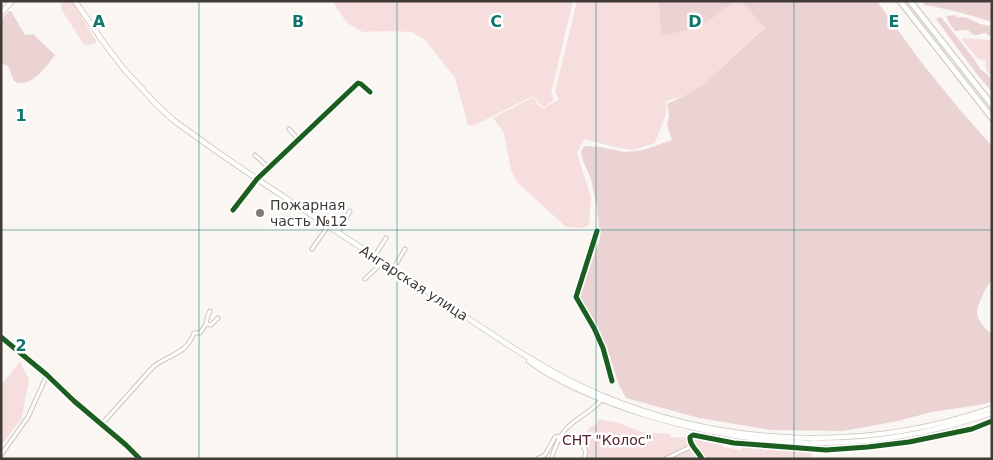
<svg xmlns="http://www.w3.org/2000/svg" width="993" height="460" font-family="'DejaVu Sans',sans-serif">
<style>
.green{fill:#f6dedf}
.forest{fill:#ebd3d4}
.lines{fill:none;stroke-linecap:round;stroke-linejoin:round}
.minor-casing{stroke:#cac5c1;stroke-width:5}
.secondary-casing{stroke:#cac5c1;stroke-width:6}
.trunk-casing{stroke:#cac5c1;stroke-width:7}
.minor{stroke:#fefefd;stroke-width:3}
.secondary{stroke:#fefefd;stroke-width:4.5}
.trunk{stroke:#fefefd;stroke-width:5}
.cycleway-casing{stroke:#fff;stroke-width:8}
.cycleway{stroke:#1b5e20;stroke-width:5}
.grid{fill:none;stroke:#0f766e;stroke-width:1;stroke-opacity:0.55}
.poi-dot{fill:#817c78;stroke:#fff;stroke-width:2}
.labels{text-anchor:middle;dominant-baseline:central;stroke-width:5;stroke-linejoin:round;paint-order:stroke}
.poi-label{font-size:14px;fill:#403b36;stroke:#fff;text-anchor:start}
.street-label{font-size:14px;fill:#403b36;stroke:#fff}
.park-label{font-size:14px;fill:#54202a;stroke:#fff}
.grid-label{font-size:16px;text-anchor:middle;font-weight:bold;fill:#0f766e;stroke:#fff;stroke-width:5;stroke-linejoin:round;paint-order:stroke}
</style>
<rect width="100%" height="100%" fill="#faf6f2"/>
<!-- green -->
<path class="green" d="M61 1H72L96 41V43L88 45 83 43 61 9Z
M332 1H573L551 93 554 100 544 107 540 104 533 96 473 126 468 125 455 78 425 40 412 32 385 31 363 32 347 23Z
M577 1H660L659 4 661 36 699 28 736 1H740L765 26 705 83 684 96 666 101V114L655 143 633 150 619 148 584 139 577 153 591 198 589 225 582 228 566 227 518 183 511 170 504 133 493 118 533 97 538 105 544 108 559 99 555 92Z
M963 38 992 40V76L986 70 985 61 977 58 961 39Z
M20 362 29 379 22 418 1 446V385Z
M598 419 619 423 642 432 670 434 671 437 696 438 723 443V447L741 450V446L812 451 811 459H586V448L581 443 589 428 597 424Z"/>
<!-- forest -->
<path class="forest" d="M660 1H736L699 28 661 36 659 4Z
M740 1H877L921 62 961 111 992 146V279C987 286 976 306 977 314 978 321 986 330 992 334V401L985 404 932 412 898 421 843 431 770 430 699 418 626 398 619 385 607 348 597 326 579 297 600 239 597 208 591 179 583 161 581 152 584 146 600 147 624 152 643 150 672 140 667 125 669 117 667 104 684 96 705 83 765 27Z
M922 1H992V22L955 11 925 5Z
M9 11H11L25 35 33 34 55 55C46 67 30 90 14 81L8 66 1 63V22L4 16Z
M956 15 957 18C966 15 970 20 978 23 982 25 987 25 992 26V36H989L986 33C979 33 975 39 968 30L955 31 950 24 946 16Z
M941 17 974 59 980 69 988 75 992 79V92L976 73 936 19Z"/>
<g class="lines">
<defs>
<path id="minor" d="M289 129 298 139
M255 155 269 168
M233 210 257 179 358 83 361 84 370 92
M597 231 576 297 594 328 603 348 612 381
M338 232 350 211
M312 249 328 226
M374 257 386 238
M393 269 405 249
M365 279 383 262
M206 324 211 325 218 318
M1 337 47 375 74 401 126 445 140 459
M101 425 153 367C169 354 186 355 194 333H200L206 324 208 315 210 311
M1 455 28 417 47 375
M537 459 545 455 555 437 561 436 564 441 579 444 583 446 586 452 584 459
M551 459C555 448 559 435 568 427 579 416 593 411 602 399
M665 459 688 448 691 444
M702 459C698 451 689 445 690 437L693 435 734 443 826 450 868 447 909 442 972 429 992 421"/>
<path id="secondary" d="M75 1 104 43 123 68 154 102 173 120 216 151 257 179 510 346C540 365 571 383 603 396 726 447 866 452 992 408
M1 13 12 1
M529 361C561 385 611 404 649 416 733 441 821 451 908 435 936 430 964 422 992 413"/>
<path id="trunk" d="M900 1 992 118
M910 1 992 105"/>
</defs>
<!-- minor casing -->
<use href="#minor" class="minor-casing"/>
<!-- secondary casing -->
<use href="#secondary" class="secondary-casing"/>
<!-- trunk casing -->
<use href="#trunk" class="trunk-casing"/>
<!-- minor -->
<use href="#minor" class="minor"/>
<!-- secondary -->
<use href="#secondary" class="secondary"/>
<!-- trunk -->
<use href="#trunk" class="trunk"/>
<defs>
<path id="cycleway" d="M233 210 257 179 358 83 361 84 370 92
M597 231 576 297 594 328 603 348 612 381
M1 337 47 375 74 401 126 445 140 459
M702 459C698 451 689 445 690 437L693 435 734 443 826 450 868 447 909 442 972 429 992 421"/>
</defs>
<!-- cycleway casing -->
<use href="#cycleway" class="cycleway-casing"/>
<!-- cycleway -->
<use href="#cycleway" class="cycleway"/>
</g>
<!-- grid -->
<path class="grid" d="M199 1V459M397 1V459M596 1V459M794 1V459M1 230H992"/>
<!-- markers -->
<circle class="poi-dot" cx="260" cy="213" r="5"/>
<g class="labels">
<!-- poi labels -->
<g class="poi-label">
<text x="270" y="205">Пожарная<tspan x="270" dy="16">часть №12</tspan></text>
</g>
<!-- street labels -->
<g class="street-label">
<text transform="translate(414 283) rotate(33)">Ангарская улица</text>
</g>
<!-- park labels -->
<g class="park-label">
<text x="607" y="440">СНТ "Колос"</text>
</g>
</g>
<g class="grid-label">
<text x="99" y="27">A</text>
<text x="298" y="27">B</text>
<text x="496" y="27">C</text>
<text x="695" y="27">D</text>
<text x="894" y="27">E</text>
<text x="21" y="121">1</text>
<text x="21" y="351">2</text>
</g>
<!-- border -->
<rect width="993" height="460" fill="none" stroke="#403b36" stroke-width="5"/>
</svg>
